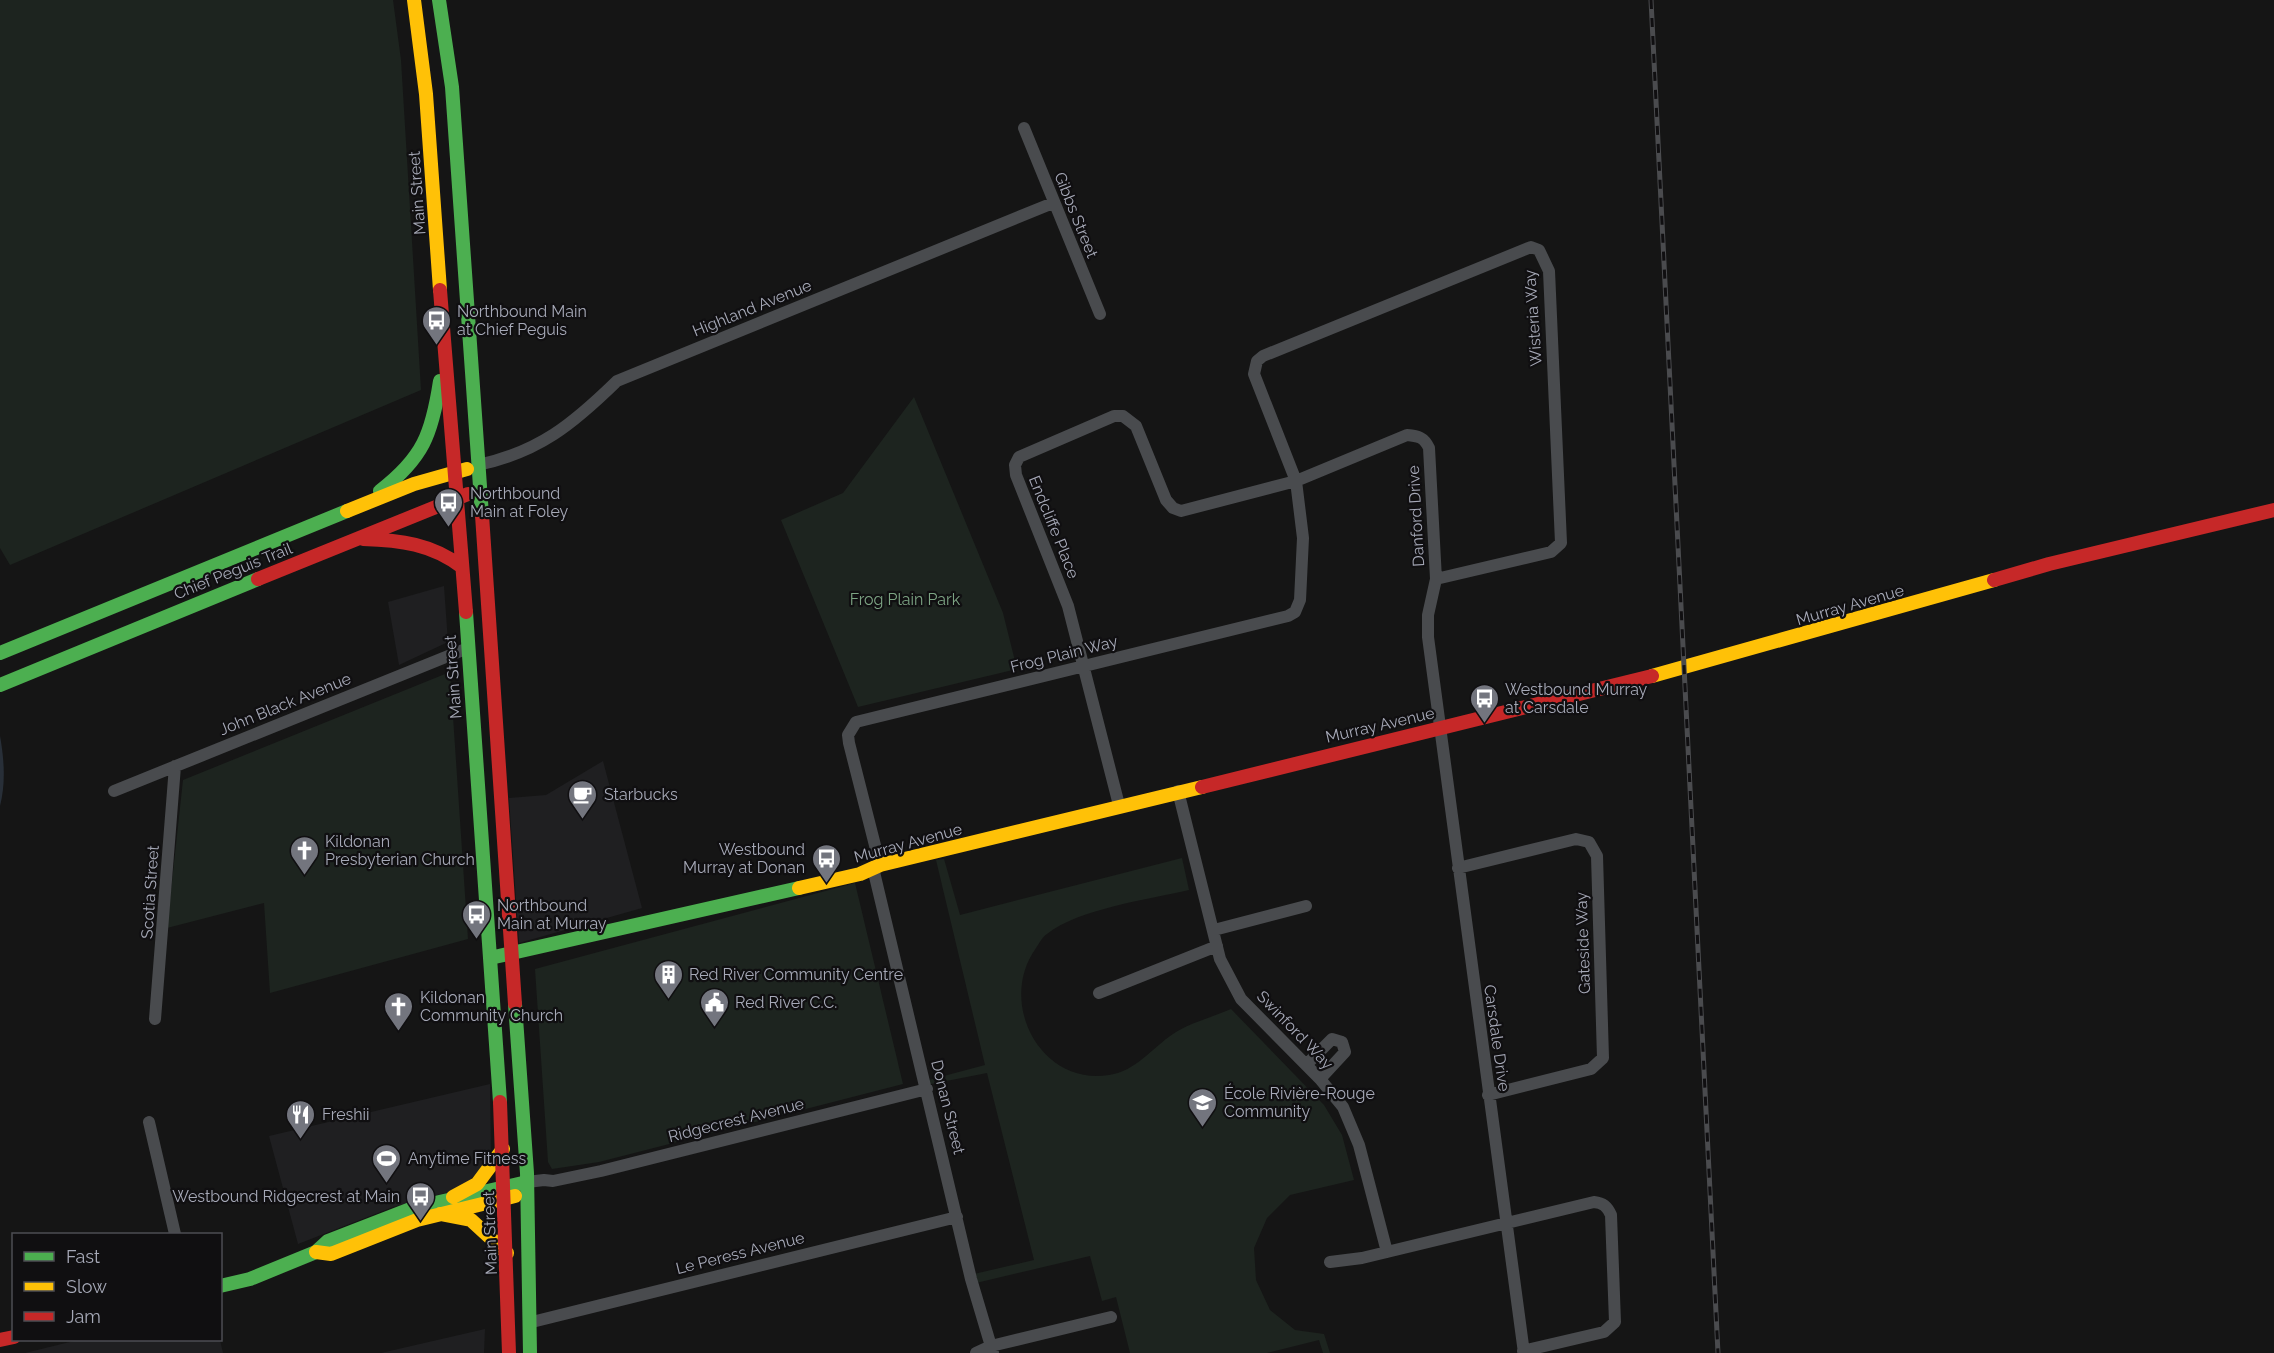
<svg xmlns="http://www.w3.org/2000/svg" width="2274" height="1353" font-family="Raleway,sans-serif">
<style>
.built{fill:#1f1f21}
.green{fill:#1d241f}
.water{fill:#282f38}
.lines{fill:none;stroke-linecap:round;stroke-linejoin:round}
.street{stroke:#494b4e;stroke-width:12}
.fast{stroke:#4caf50;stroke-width:14}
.slow{stroke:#ffc107;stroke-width:14}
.jam{stroke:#c62828;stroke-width:14}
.rail-casing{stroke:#4a4b4e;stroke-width:5}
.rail{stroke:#100f11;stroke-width:3;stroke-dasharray:9;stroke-linecap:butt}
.labels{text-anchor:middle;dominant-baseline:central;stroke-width:4.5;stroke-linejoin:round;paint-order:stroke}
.street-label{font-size:16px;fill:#a6a9b7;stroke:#100f11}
.poi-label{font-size:16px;fill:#a6a9b7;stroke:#100f11;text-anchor:start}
.park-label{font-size:16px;fill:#7ca383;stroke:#100f11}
</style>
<rect width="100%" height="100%" fill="#151515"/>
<!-- built -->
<path class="built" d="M444 586 448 642 399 665 388 602Z
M603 761 642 908 519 943 509 798 546 795Z
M490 1084 491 1156 464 1188 393 1207 298 1244 269 1136Z
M485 1329 484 1353H381Z
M78 1340H220L223 1353H25Z"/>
<!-- green -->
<path class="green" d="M0 0H393L401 60 421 390 10 565 0 548Z
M914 397 1003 613 1017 669 858 707 781 520 843 493Z
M450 672 468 939 270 993 264 903 167 928 183 780Z
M1182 858 1189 890C1150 899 1078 909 1047 934 1042 937 1039 944 1036 948 997 1002 1040 1086 1109 1075 1136 1071 1152 1048 1173 1034 1189 1023 1213 1017 1231 1009L1324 1105 1342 1135 1354 1180 1290 1195 1267 1218 1254 1248 1256 1280 1270 1310 1295 1330 1324 1334 1330 1353H1323L1319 1340 1267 1353H1130L1116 1297 1102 1301 1090 1256 976 1283 974 1274 1034 1260 987 1073 926 1085 925 1081 985 1065 936 860 944 859 960 915Z
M855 883 903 1084 599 1162 552 1169 548 1162 535 969Z"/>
<!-- water -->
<path class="water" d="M0 736C4 758 6 783 0 806Z"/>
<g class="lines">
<!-- street -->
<path class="street" d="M1024 128 1100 314
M478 465C539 452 573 424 617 381L1053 203
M114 791 468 648
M1178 791 1220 959 1241 999 1320 1079 1343 1107 1359 1145 1387 1252
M1119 805 1068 606 1016 475 1015 465 1019 457 1114 416H1123L1136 426 1166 500 1173 508 1181 511 1296 481 1407 435C1418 436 1424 437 1429 448L1436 579 1428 615V637L1524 1353
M880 865 849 743 848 735 856 722 1288 616 1295 612 1300 600 1303 538 1296 481 1254 374 1257 361 1263 356 1531 247 1539 250 1549 271 1561 543 1551 552 1436 579
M873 868 971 1279 993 1353
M1458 868 1576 839 1589 842 1597 856 1603 1058 1591 1069 1488 1095
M1214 930 1306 906
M1099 993 1217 946
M155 1019 175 766
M1306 1065 1332 1039 1342 1042 1345 1052 1320 1079
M149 1122 175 1234
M527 1182 544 1180 553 1181 601 1171 927 1089
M1330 1262 1362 1258 1594 1202C1603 1203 1607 1206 1611 1215L1615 1322 1604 1332 1523 1351
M532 1322 957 1217
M976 1353 991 1346 1111 1317"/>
<!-- fast -->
<path class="fast" d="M439 0 452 87 482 515
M380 491C423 458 432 434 440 381
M466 612 500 1102
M0 653 347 511
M0 685 258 579
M490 958 799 888
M515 1004 527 1173 530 1353
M220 1286 250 1279 316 1252 328 1241 413 1208 527 1182"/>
<!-- slow -->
<path class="slow" d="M414 0 426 94 440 290
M347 511 414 484 467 469
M1652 676 1994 580
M799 888 860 874 880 865 1202 787
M453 1197 477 1184 503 1149
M440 1214 471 1220 507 1253
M316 1252 331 1254 417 1220 515 1196"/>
<!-- jam -->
<path class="jam" d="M440 290 466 612
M482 515 515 1004
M363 539C400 540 432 544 462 567
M258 579 468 494
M1994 580 2049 564 2274 510
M1202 787 1652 676
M500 1102 509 1353
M0 1340 14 1337"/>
<defs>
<path id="rail" d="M1651 0 1718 1353"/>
</defs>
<!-- rail casing -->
<use href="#rail" class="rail-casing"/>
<!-- rail -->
<use href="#rail" class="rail"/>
</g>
<!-- icons -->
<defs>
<symbol id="bus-pin" viewBox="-11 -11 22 30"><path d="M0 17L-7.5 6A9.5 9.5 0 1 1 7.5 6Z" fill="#73757e" stroke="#100f11"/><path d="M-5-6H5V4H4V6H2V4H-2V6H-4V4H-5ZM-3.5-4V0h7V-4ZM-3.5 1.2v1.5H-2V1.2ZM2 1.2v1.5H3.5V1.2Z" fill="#fff"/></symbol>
<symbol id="cafe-pin" viewBox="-11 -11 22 30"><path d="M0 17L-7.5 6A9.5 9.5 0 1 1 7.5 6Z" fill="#73757e" stroke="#100f11"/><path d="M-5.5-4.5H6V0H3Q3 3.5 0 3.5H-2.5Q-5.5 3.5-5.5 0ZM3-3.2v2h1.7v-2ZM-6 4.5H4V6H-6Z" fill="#fff"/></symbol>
<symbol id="church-pin" viewBox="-11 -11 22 30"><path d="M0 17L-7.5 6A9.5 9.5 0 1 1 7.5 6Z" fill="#73757e" stroke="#100f11"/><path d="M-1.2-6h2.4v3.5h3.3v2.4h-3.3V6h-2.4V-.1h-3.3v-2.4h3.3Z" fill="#fff"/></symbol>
<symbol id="building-pin" viewBox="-11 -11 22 30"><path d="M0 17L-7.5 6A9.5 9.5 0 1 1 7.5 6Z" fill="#73757e" stroke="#100f11"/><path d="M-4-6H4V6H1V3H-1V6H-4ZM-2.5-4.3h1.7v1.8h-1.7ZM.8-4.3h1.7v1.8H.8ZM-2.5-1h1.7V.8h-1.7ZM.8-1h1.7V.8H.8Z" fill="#fff"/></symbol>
<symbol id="civic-pin" viewBox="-11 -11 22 30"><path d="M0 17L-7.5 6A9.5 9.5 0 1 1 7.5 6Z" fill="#73757e" stroke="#100f11"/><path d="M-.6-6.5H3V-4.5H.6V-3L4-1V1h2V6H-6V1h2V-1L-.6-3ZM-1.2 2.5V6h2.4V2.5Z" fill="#fff"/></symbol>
<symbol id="school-pin" viewBox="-11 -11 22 30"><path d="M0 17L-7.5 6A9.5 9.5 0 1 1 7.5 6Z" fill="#73757e" stroke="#100f11"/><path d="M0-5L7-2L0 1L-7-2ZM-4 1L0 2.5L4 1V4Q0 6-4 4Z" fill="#fff"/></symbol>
<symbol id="restaurant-pin" viewBox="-11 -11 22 30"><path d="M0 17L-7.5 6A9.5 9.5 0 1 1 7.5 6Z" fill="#73757e" stroke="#100f11"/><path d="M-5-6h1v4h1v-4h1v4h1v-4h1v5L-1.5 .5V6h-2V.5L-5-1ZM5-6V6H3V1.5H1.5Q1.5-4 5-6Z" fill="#fff"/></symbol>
<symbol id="stadium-pin" viewBox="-11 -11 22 30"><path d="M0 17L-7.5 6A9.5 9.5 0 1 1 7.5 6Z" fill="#73757e" stroke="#100f11"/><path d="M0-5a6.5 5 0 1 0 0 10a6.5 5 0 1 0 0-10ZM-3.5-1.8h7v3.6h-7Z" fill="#fff"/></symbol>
</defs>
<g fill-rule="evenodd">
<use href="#bus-pin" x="420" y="304" width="33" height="45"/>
<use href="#bus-pin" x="432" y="486" width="33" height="45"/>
<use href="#bus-pin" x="1468" y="682" width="33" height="45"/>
<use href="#cafe-pin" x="566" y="778" width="33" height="45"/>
<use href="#church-pin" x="288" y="834" width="33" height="45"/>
<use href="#bus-pin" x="810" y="842" width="33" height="45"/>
<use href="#bus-pin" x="460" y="898" width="33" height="45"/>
<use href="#building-pin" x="652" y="958" width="33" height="45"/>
<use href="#civic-pin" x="698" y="986" width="33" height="45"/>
<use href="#church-pin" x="382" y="990" width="33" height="45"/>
<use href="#school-pin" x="1186" y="1086" width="33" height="45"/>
<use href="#restaurant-pin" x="284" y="1098" width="33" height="45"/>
<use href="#stadium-pin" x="370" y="1142" width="33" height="45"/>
<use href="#bus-pin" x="404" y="1180" width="33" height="45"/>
</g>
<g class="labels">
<!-- street labels -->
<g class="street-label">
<text transform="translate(417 193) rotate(-94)">Main Street</text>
<text transform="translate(1076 215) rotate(68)">Gibbs Street</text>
<text transform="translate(752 308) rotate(-22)">Highland Avenue</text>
<text transform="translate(1533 318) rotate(-94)">Wisteria Way</text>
<text transform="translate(1416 516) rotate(-93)">Danford Drive</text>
<text transform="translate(1054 527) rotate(68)">Endcliffe Place</text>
<text transform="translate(233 571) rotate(-22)">Chief Peguis Trail</text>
<text transform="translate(1850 605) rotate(-16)">Murray Avenue</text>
<text transform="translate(1064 654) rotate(-14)">Frog Plain Way</text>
<text transform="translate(453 677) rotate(-94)">Main Street</text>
<text transform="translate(285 704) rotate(-22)">John Black Avenue</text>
<text transform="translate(1380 725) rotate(-13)">Murray Avenue</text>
<text transform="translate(908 843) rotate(-15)">Murray Avenue</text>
<text transform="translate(150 892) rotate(-86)">Scotia Street</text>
<text transform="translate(1583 943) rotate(-92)">Gateside Way</text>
<text transform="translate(1295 1030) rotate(46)">Swinford Way</text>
<text transform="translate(1497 1038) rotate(82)">Carsdale Drive</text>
<text transform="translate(948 1107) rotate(76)">Donan Street</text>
<text transform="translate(736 1120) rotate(-14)">Ridgecrest Avenue</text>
<text transform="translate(490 1233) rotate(-92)">Main Street</text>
<text transform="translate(740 1253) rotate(-14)">Le Peress Avenue</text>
</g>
<!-- poi labels -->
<g class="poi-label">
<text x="457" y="311">Northbound Main<tspan x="457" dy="18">at Chief Peguis</tspan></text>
<text x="470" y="493">Northbound<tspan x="470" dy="18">Main at Foley</tspan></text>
<text x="1505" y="689">Westbound Murray<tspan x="1505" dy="18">at Carsdale</tspan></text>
<text x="604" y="794">Starbucks</text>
<text x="325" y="841">Kildonan<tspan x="325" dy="18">Presbyterian Church</tspan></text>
<text x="805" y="849" text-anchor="end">Westbound<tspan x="805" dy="18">Murray at Donan</tspan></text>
<text x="497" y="905">Northbound<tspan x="497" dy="18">Main at Murray</tspan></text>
<text x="689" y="974">Red River Community Centre</text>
<text x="420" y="997">Kildonan<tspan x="420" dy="18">Community Church</tspan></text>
<text x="735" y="1002">Red River C.C.</text>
<text x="1224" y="1093">École Rivière-Rouge<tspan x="1224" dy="18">Community</tspan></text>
<text x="322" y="1114">Freshii</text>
<text x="408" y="1158">Anytime Fitness</text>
<text x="400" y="1196" text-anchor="end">Westbound Ridgecrest at Main</text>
</g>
<!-- park labels -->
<g class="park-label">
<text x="905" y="599">Frog Plain Park</text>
</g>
</g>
<!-- legend -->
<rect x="12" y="1233" width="210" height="108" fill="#100f11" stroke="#4c4d53" stroke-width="1.5"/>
<rect x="24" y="1252" width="30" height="9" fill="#4caf50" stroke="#4c4d53" stroke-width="1.5"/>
<text x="66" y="1263" font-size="18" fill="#a6a9b7">Fast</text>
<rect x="24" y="1282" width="30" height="9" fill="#ffc107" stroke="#4c4d53" stroke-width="1.5"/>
<text x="66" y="1293" font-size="18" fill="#a6a9b7">Slow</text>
<rect x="24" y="1312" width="30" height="9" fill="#c62828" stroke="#4c4d53" stroke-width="1.5"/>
<text x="66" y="1323" font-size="18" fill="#a6a9b7">Jam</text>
</svg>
